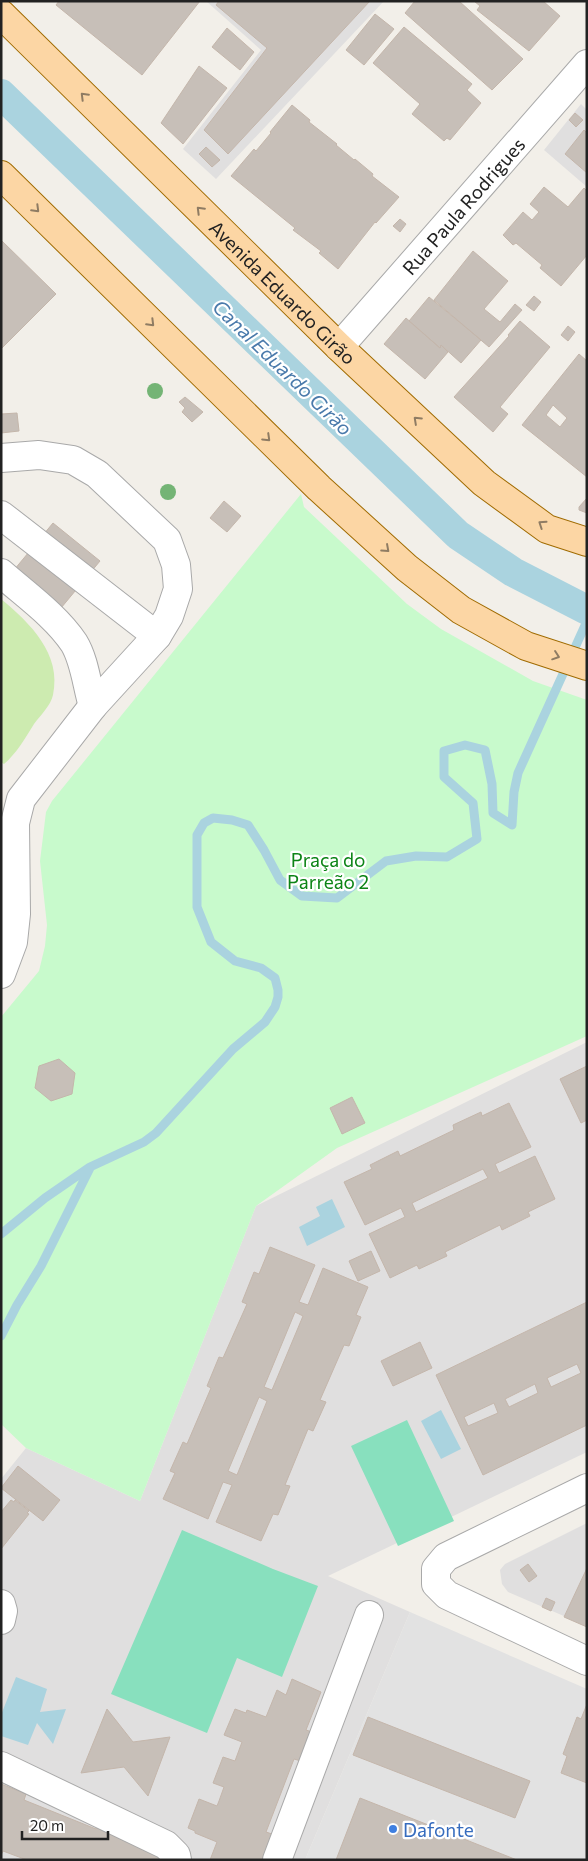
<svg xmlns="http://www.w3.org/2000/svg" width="588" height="1861" font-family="Commissioner,sans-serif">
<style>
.residential{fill:#e0dfdf}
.grass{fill:#cdebb0}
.park{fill:#c8facc}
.pitch{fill:#88e0be}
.parking{fill:#e2e2e2}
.water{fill:#aad3df}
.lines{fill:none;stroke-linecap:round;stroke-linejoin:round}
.stream{stroke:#aad3df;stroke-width:9}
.canal{stroke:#aad3df;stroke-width:30}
.building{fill:#c7bfb8;stroke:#c4b6ab;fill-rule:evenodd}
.minor-casing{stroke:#a9a9a9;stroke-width:30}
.major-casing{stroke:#a06b00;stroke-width:30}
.minor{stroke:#fff;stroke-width:28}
.major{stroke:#fcd6a4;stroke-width:28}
.tree{fill:#74b475}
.oneway{stroke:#8f7c63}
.shop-dot{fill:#3f7fe0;stroke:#fff;stroke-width:2}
.labels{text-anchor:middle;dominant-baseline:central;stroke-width:4.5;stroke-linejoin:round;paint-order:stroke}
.street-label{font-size:19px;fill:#222;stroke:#fff}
.park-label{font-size:19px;fill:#0c8416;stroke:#fff}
.shop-label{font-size:19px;fill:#366cbe;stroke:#fff;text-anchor:start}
.water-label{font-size:20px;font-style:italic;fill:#4a7aab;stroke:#fff}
</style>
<rect width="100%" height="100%" fill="#f2efe9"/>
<!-- residential -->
<path class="residential" d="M206 1H384L216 179 183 149 261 50Z
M581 104 587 110V187L544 150Z
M587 1042V1452L328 1576 410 1612 305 1860H1V1479L26 1448 140 1501 256 1206Z
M587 1523V1626L508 1592 502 1584 500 1570 505 1564Z"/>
<!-- grass -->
<path class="grass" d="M1 599C30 623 62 654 53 695 51 705 40 716 34 724 26 737 16 754 4 764L1 762Z"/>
<!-- park -->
<path class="park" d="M301 494 304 507 407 604 441 629 533 681 587 700V1036L337 1148 256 1206 140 1501 26 1448 1 1424V1017L39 971 45 946 47 925 40 861 46 812 52 801Z"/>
<!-- pitch -->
<path class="pitch" d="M407 1420 454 1521 398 1546 351 1446Z
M182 1530 273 1569 318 1586 282 1677 237 1658 207 1733 111 1694Z"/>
<!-- parking -->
<path class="parking" d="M410 1612 587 1689V1860H305Z"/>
<!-- water -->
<path class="water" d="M332 1199 345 1227 307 1246 299 1227 320 1216 316 1207Z
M441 1410 461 1449 441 1459 421 1421Z
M16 1677 47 1689 40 1712 66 1709 53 1744 37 1723 28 1745 1 1736V1715Z"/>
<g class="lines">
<!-- stream -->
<path class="stream" d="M1 1234 45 1198 90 1167 144 1142 156 1133 233 1049 265 1022 275 1007 278 997V990L275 978 261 968 235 961 211 942 197 907V835L204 823 213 818 232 820 248 825 264 850 280 880 302 896 337 898 386 861 416 856 447 857 477 839 473 803 444 777V751L465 745 485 750 492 784 493 813 512 825 514 792 518 773 587 621
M1 1336 17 1305 41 1266 90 1168"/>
<!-- canal -->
<path class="canal" d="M1 94 458 535 513 572 587 610"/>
</g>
<!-- building -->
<path class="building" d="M59 1H200L142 75 56 5Z
M219 1H370L228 154 204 130 267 48 216 5Z
M415 1H459L523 59 492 90 405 13Z
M474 1H543L560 16 529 51 477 10 480 6Z
M375 14 394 29 364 65 346 50Z
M404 27 472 84 467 90 481 103 450 140 447 138 444 141 412 114 420 104 373 63Z
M227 28 254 52 240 70 212 47Z
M199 66 227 88 183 144 161 123Z
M292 105 310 120 309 122 337 144 336 145 354 160 355 159 373 174 372 176 399 197 376 223 375 222 338 269 319 253 321 251 293 230 295 228 231 176 254 149 256 151 271 133 270 132Z
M575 113 583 120 576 127 569 120Z
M584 130 587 133V173L565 154Z
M206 147 220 160 212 167 199 154Z
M544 187 568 207 584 188 587 191V255L561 286 540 268 542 265 516 243 513 245 503 235 523 212 532 220 539 212 530 204Z
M400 219 406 224 400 232 393 226Z
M1 240 56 294 1 349Z
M473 251 508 281 484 309 500 322 515 304 522 310 489 347 434 300Z
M534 296 541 302 534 311 526 305Z
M429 297 481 340 461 363 441 345 440 348 409 321Z
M406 318 440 348 441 345 448 352 425 379 384 344Z
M520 321 550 347 500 407 508 414 493 432 454 397 509 336 508 335Z
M568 326 575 332 568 341 561 335Z
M579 354 587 361V477L522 425ZM553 405 567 418 560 427 546 415Z
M185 397 203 412 192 422 182 412 185 408 179 402Z
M17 413 19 431 1 433V414Z
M587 498V513L579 510V507Z
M224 501 241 516 227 532 210 518Z
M53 523 100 561 61 608 14 570Z
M59 1059 75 1073 72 1094 51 1101 35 1088 39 1066Z
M587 1066V1120L581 1123 560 1079Z
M352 1097 365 1123 342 1134 330 1108Z
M509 1103 531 1147 495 1164 499 1173 535 1156 555 1199 528 1212 530 1216 502 1230 500 1225 445 1252 447 1256 419 1269 417 1265 390 1278 369 1234 405 1217 401 1208 365 1225 344 1182 372 1169 370 1165 398 1151 400 1156 454 1130 453 1125 481 1112 482 1116ZM483 1169 488 1178 416 1212 412 1203Z
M270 1247 315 1265 299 1302 308 1305 323 1268 368 1287 356 1315 361 1317 349 1346 344 1345 320 1400 326 1402 313 1431 308 1429 285 1485 290 1486 278 1515 273 1514 261 1541 216 1522 232 1485 223 1482 208 1519 163 1499 175 1473 170 1471 183 1442 187 1444 211 1388 207 1386 219 1357 223 1358 247 1304 242 1302 254 1272 259 1274ZM295 1312 303 1316 272 1390 264 1387ZM259 1397 267 1401 237 1475 228 1471Z
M371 1251 380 1271 358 1281 349 1261Z
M587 1302V1425L483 1475 436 1375ZM577 1364 581 1373 551 1387 547 1378ZM535 1384 538 1393 509 1407 505 1399ZM494 1403 498 1413 468 1426 464 1417Z
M420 1342 432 1368 393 1386 381 1361Z
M18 1466 60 1500 43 1521 1 1488Z
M11 1500 14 1502 15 1500 29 1511 27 1513 29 1514 1 1549V1512Z
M528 1564 537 1576 529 1582 520 1570Z
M587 1568V1627L564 1617Z
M546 1598 555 1602 551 1611 542 1607Z
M292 1679 321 1692 306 1730 312 1732 301 1761 294 1759 266 1832 272 1834 262 1860H210L217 1842 195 1833V1831L188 1828 199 1799 217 1806 219 1801 224 1787 213 1783 223 1757 235 1761 242 1742 224 1735 235 1709 246 1713 247 1710 266 1717 277 1690 286 1695Z
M587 1704V1783L561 1773 567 1756 563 1754 577 1717 581 1719Z
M107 1709 133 1742 170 1737 148 1796 124 1767 81 1773Z
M368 1717 530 1781 515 1818 353 1755Z
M1 1784 26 1794 24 1800 96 1829 99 1822 128 1834 126 1841 164 1856 162 1860H27L3 1851 1 1855Z
M360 1798 517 1860H336Z"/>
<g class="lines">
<defs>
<g id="minor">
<path id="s1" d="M339 347 587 64"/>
<path d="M1 458 39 455 73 460 97 474 167 540 176 565 178 589 169 616 157 636 93 706 21 799 15 823 16 914 13 942 1 974"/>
<path d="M1 515 157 636"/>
<path d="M1 573C26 595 56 616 74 643 85 661 87 687 93 706"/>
<path d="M587 1488 446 1557 436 1569V1584L447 1595 587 1661"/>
<path d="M1 1604 3 1611 1 1620"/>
<path d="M1 1766 166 1845 176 1855 177 1860"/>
<path d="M277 1860 369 1615"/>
</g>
<g id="major">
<path id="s2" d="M1 14 339 347 484 483 547 529 587 542"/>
<path d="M1 175 319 488 407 568 461 610 526 646 587 666"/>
</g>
</defs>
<!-- minor casing -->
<use href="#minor" class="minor-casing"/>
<!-- major casing -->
<use href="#major" class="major-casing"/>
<!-- minor -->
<use href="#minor" class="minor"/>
<!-- major -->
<use href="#major" class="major"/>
</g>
<!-- trees -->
<g class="tree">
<circle cx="155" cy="391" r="8"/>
<circle cx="168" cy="492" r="8"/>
</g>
<!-- one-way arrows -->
<defs><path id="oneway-chevron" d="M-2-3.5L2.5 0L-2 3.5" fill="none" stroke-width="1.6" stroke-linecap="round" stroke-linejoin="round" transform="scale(1.25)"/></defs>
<g class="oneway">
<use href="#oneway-chevron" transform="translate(84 96) rotate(-135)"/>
<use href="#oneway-chevron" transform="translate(36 209) rotate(45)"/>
<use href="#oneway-chevron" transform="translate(200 210) rotate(-135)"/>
<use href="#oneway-chevron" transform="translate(151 323) rotate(45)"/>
<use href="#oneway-chevron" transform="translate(417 420) rotate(-137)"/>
<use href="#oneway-chevron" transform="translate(267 438) rotate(44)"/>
<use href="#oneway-chevron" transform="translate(542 524) rotate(-146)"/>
<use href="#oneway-chevron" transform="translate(386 549) rotate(42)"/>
<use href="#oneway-chevron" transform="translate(556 656) rotate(19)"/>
</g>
<!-- markers -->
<circle class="shop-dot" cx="393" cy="1829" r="5"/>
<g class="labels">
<!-- street labels -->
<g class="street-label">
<text stroke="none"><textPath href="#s1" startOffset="188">Rua Paula Rodrigues</textPath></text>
<text stroke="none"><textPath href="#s2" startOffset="396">Avenida Eduardo Girão</textPath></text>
</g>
<!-- park labels -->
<g class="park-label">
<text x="328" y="859">Praça do<tspan x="328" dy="22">Parreão 2</tspan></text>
</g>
<!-- shop labels -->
<g class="shop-label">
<text x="403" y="1829">Dafonte</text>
</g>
<!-- water labels -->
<g class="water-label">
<text transform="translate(283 367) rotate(44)">Canal Eduardo Girão</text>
</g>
</g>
<!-- border -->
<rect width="588" height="1861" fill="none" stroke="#222222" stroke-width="5"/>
<!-- scale -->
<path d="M22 1831v8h86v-8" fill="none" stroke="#222222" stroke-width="2.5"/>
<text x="30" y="1831" font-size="15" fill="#222222" stroke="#ffffff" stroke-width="4" paint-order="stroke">20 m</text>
</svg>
